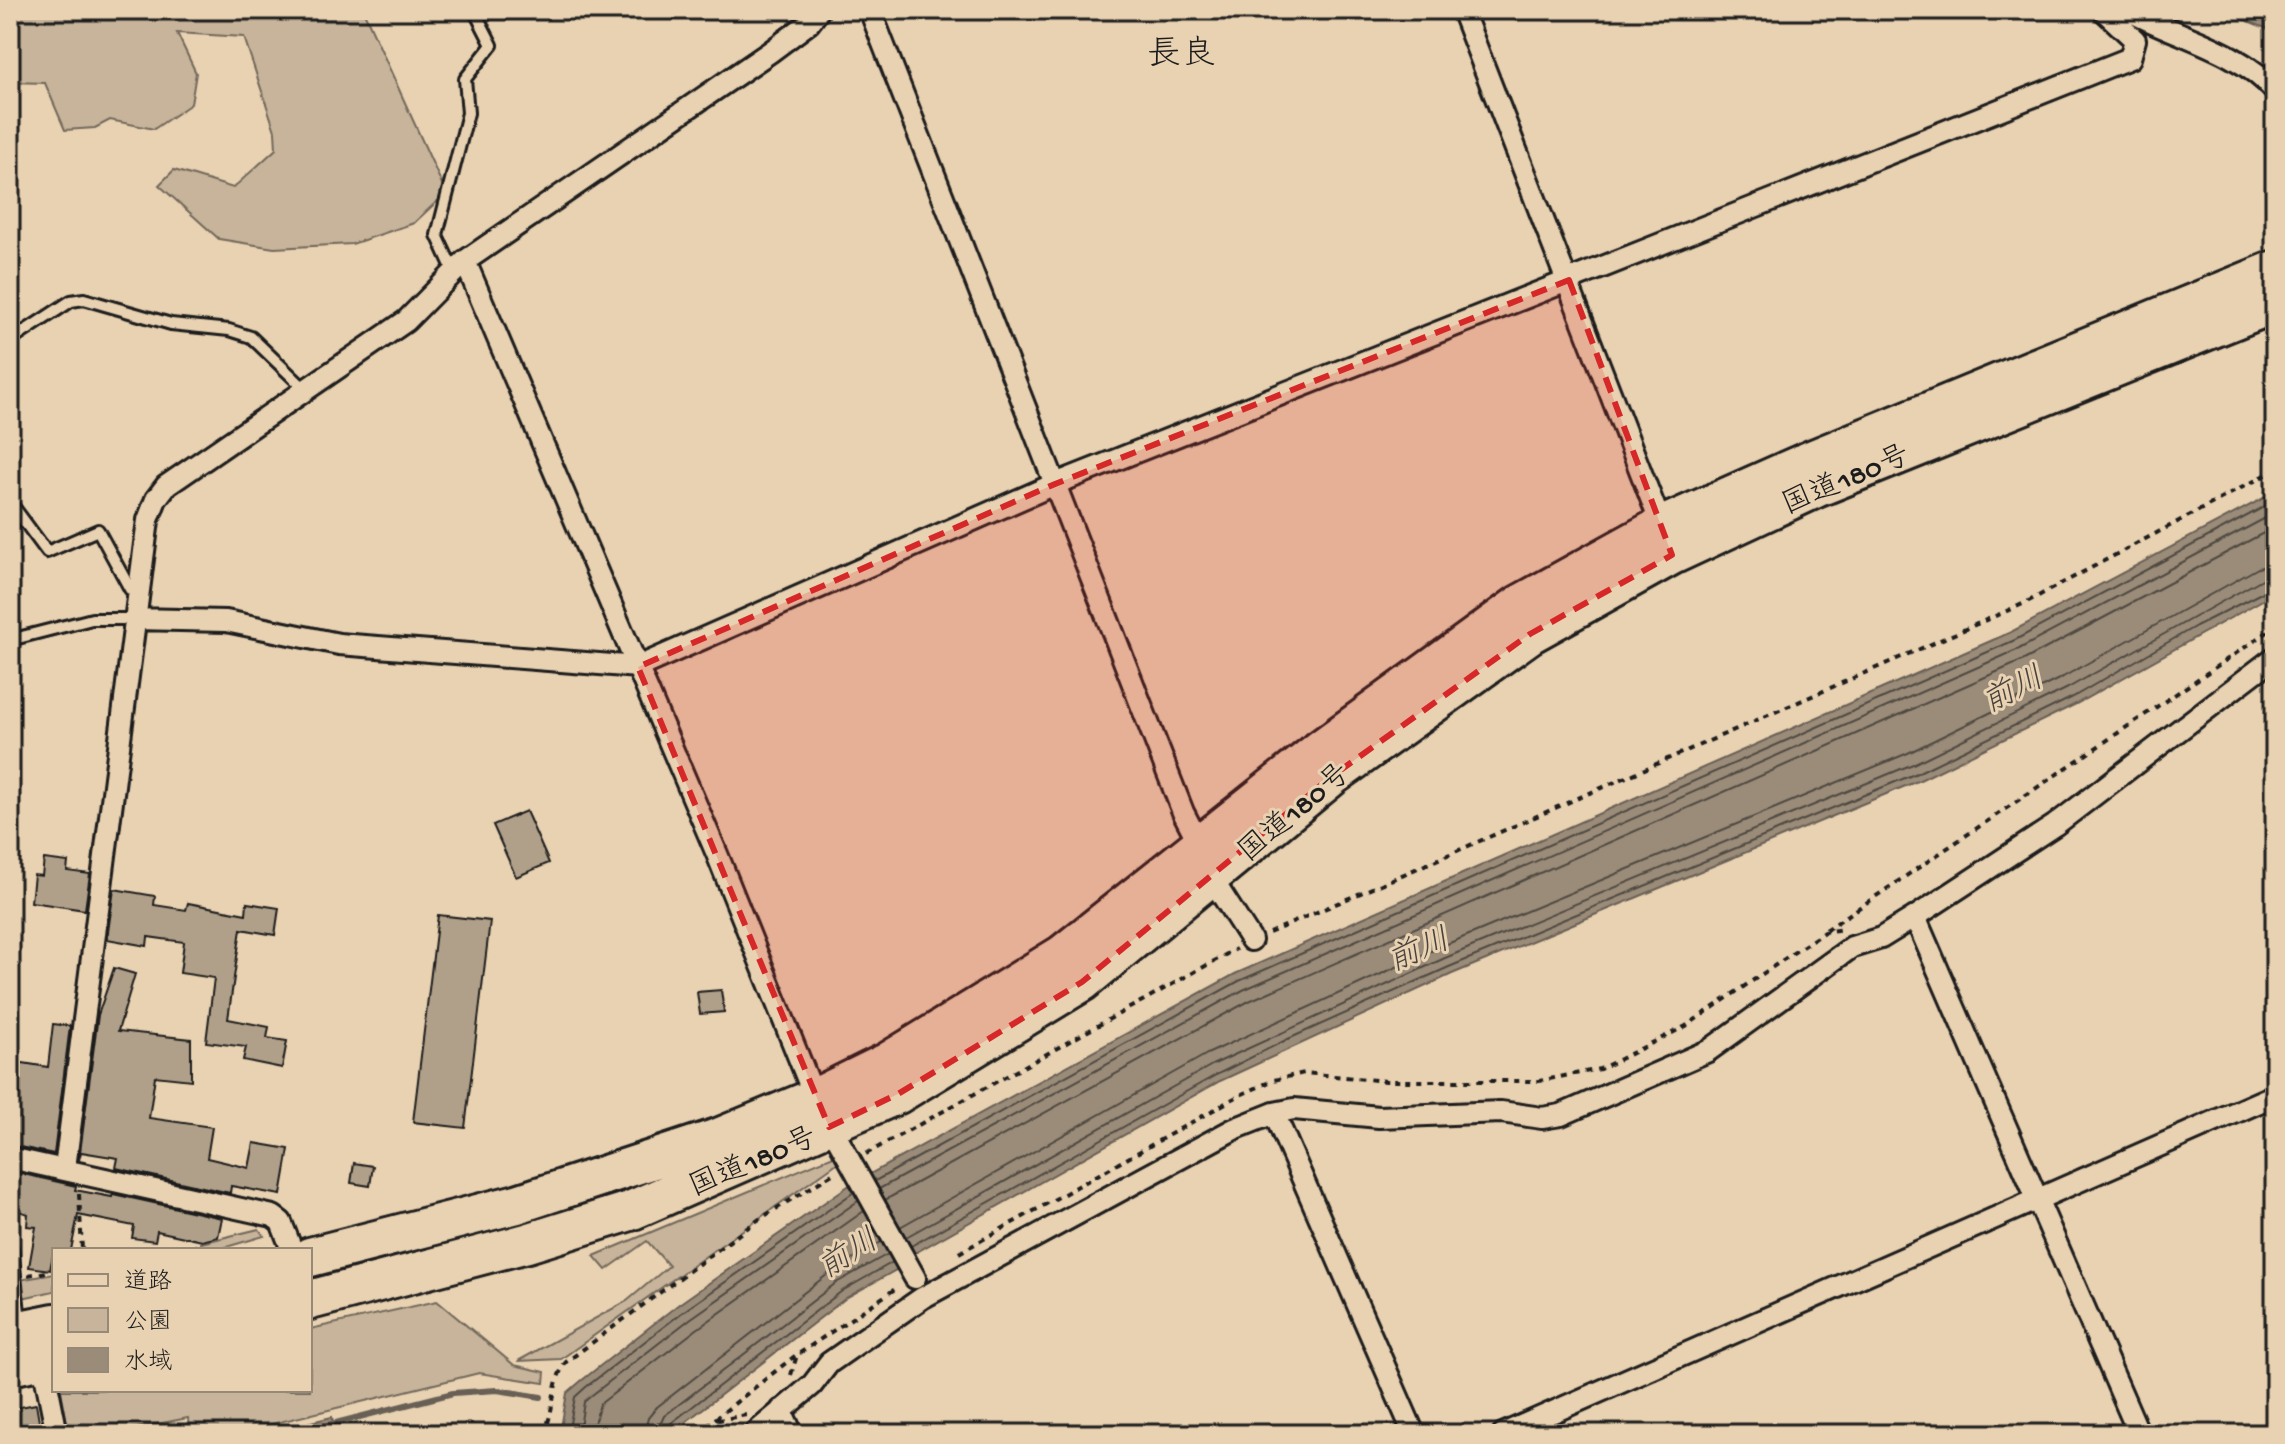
<svg xmlns="http://www.w3.org/2000/svg" width="2285" height="1444" viewBox="0 0 2285 1444" font-family="'Gochi Hand','Klee One',sans-serif">
<style>
.green{fill:#c7b49a;stroke:#72685b;stroke-width:2}
.water{fill:#9b8c79;stroke:#685f54;stroke-width:2}
.lines{fill:none;stroke-linecap:round;stroke-linejoin:round}
.shore{stroke:#4f4941;stroke-width:2}
.stream{stroke:#685f54;stroke-width:6}
.building{fill:#b0a089;stroke:#1c1c1c;stroke-width:2}
.lane-casing{stroke:#1c1c1c;stroke-width:16}
.street-casing{stroke:#1c1c1c;stroke-width:26}
.highway-casing{stroke:#1c1c1c;stroke-width:44}
.path{stroke:#1c1c1c;stroke-width:4;stroke-dasharray:6 6;stroke-linecap:butt}
.lane{stroke:#e9d2b2;stroke-width:10}
.street{stroke:#e9d2b2;stroke-width:20}
.highway{stroke:#e9d2b2;stroke-width:38}
.marked{fill:#d62828;fill-opacity:0.2;stroke:#d62828;stroke-width:6;stroke-dasharray:16 10;stroke-linejoin:round}
.labels{text-anchor:middle;stroke-width:6;stroke-linejoin:round;paint-order:stroke}
.street-label{font-size:30px;fill:#1c1c1c;stroke:#e9d2b2}
.water-label{font-size:32px;font-style:italic;fill:#48433d;stroke:#e9d2b2}
.quarter-label{font-size:34px;fill:#1c1c1c;stroke:#e9d2b2}
</style>
<rect width="100%" height="100%" fill="#e9d2b2"/>
<filter id="ink" filterUnits="userSpaceOnUse"><feTurbulence type="fractalNoise" baseFrequency=".0125" numOctaves="2"/><feDisplacementMap in="SourceGraphic" scale="16" xChannelSelector="R" yChannelSelector="G"/><feConvolveMatrix kernelMatrix="1 2 1 2 8 2 1 2 1" color-interpolation-filters="sRGB"/></filter>
<g filter="url(#ink)">
<!-- green -->
<path class="green" d="M10 10H363L446 193 414 223 352 244 274 248 219 239 159 185 174 170 233 188 276 149 275 131 244 37 177 33 196 73 191 104 154 129 110 120 95 128 65 130 45 83 10 82Z
M838 1154 837 1163 561 1359 518 1361 627 1301 669 1266 647 1241 606 1270 594 1256Z
M259 1229 264 1236 216 1250H202L201 1243Z
M54 1274V1291L22 1298 19 1280Z
M437 1301 514 1365 545 1372 544 1383 479 1373 231 1434H190L188 1418 106 1434H69L61 1390H310V1329Z"/>
<!-- water -->
<path class="water" d="M2221 10H2275V32Z
M2275 492V593L2076 704 1920 780 1452 974 1220 1081 908 1257 903 1266 846 1298 670 1434H560L567 1393 581 1381 679 1304 848 1186 1235 974 2011 632Z
M332 1417 336 1434H261Z"/>
<g class="lines">
<!-- shore -->
<path class="shore" d="M875 1181 1239 981 2015 640 2275 501
M879 1189 1243 990 2019 649 2275 513
M885 1200 1249 1001 2024 660 2275 527
M900 1227 1207 1054 1440 947 1908 753 2063 677 2258 568 2275 564
M906 1237 1212 1065 1445 958 1913 764 2068 688 2264 578 2275 576
M911 1246 1216 1075 1286 1040 1449 967 1917 773 2073 697 2196 626 2275 586
M568 1434 575 1397 586 1387 684 1311 854 1192
M579 1434 584 1402 592 1395 690 1319 858 1201
M591 1434 600 1404 697 1329 864 1211
M644 1434 648 1418 657 1407 828 1274 881 1242
M656 1434 664 1416 836 1283 888 1254
M666 1434 670 1424 842 1291 893 1262"/>
<!-- stream -->
<path class="stream" d="M328 1425 453 1393 497 1390 541 1397"/>
</g>
<!-- building -->
<path class="building" d="M526 811 549 863 516 877 493 825Z
M44 859 68 862 67 871 90 874 85 910 31 902 34 875 42 876Z
M114 889 155 896 154 905 186 910 188 903 246 914 247 903 279 908 275 935 241 929 228 1019 269 1027 267 1038 287 1041 282 1068 243 1060 246 1047 206 1042 214 978 180 973 184 942 148 937 147 946 107 939Z
M438 915 490 921 465 1128 413 1122Z
M114 968 135 974 118 1031 191 1039V1080L155 1076 149 1118 212 1127 207 1158 249 1168 254 1143 289 1149 281 1195 231 1186 230 1193 116 1168 118 1158 81 1152 79 1160 98 1015Z
M721 990 724 1012 700 1014 697 992Z
M53 1024 70 1026 54 1154 10 1145 13 1080 10 1079V1061L48 1067Z
M354 1163 373 1166 370 1186 351 1183Z
M10 1171 76 1186 75 1190 112 1197 113 1194 222 1218 218 1237 202 1241 157 1231 155 1241 132 1238 134 1226 78 1215 71 1250H54L50 1270 29 1267 36 1227 27 1226 28 1214 10 1208Z
M36 1404 40 1427 10 1432V1409Z"/>
<g class="lines">
<defs>
<path id="lane" d="M453 270 437 235 468 113 465 79 492 45 474 10
M10 341 71 301 84 299 171 324 229 330 251 337 306 390
M10 502 47 552 98 530 130 589 138 593
M10 640 92 619H135
M12 1248 20 1321"/>
<path id="street" d="M870 10 1183 812 1200 845 1212 879 1251 940
M1462 10 1664 532
M2128 10C2175 36 2239 49 2275 91
M465 261 717 854 815 1098 915 1278
M135 619 226 621 339 644 638 667 1055 484 2130 58 2135 40 2103 10
M1915 917 2139 1434
M1274 1113 1414 1434
M10 1158 273 1216 281 1222 292 1250
M65 1168 148 520 156 499 166 486 406 321 465 261 770 52 809 23 819 10
M41 1354 57 1434
M781 1410 792 1434
M754 1434 812 1385 829 1363 922 1298 1234 1129 1274 1113 1294 1109 1379 1117 1501 1112 1542 1118 1561 1115 1708 1051 1852 947 1881 938 1915 917 2055 825 2275 657
M1503 1434 2275 1095"/>
<path id="highway" d="M310 1257 517 1204 718 1138 815 1098 888 1062 1062 955 1321 749 1519 605 1662 526 1811 460 2275 270
M310 1300 527 1243 630 1211 898 1094 1082 982 1331 777 1530 634 1672 555 1816 488 2275 303
M10 1332 54 1323
M10 1366 54 1357"/>
</defs>
<!-- lane casing -->
<use href="#lane" class="lane-casing"/>
<!-- street casing -->
<use href="#street" class="street-casing"/>
<!-- highway casing -->
<use href="#highway" class="highway-casing"/>
<!-- path -->
<path class="path" d="M1826 930 2275 627
M1269 933 2025 603 2275 470
M866 1154 1236 949
M79 1194 82 1250
M172 1250 196 1246 197 1250
M959 1253 1240 1095 1274 1080 1304 1073 1386 1081H1539L1600 1069 1686 1026 1824 932 1843 929
M28 1275 54 1271
M791 1375 797 1355 898 1287
M715 1419 796 1355
M543 1434C556 1411 550 1384 566 1362L758 1220 834 1173
M698 1434 713 1421 746 1415"/>
<!-- lane -->
<use href="#lane" class="lane"/>
<!-- street -->
<use href="#street" class="street"/>
<!-- highway -->
<use href="#highway" class="highway"/>
</g>
</g>
<!-- marked area -->
<path class="marked" d="M1569 280 1672 555 1530 634 1331 777 1082 982 898 1094 829 1127 638 667 1055 484Z"/>
<g class="labels">
<!-- street labels -->
<g class="street-label">
<text transform="translate(1845 478) rotate(-23)" y="10">国道180号</text>
<text transform="translate(1293 811) rotate(-40)" y="10">国道180号</text>
<text transform="translate(752 1160) rotate(-23)" y="10">国道180号</text>
</g>
<!-- water labels -->
<g class="water-label">
<text transform="translate(2012 688) rotate(-27)" y="11">前川</text>
<text transform="translate(1418 948) rotate(-23)" y="11">前川</text>
<text transform="translate(847 1252) rotate(-32)" y="11">前川</text>
</g>
<!-- quarter labels -->
<g class="quarter-label">
<text x="1181" y="63">長良</text>
</g>
</g>
<!-- margin -->
<rect width="2285" height="1444" fill="none" stroke="#e9d2b2" stroke-width="40"/>
<rect x="20" y="20" width="2245" height="1404" fill="none" stroke="#1c1c1c" stroke-width="3" filter="url(#ink)"/>
<!-- legend -->
<rect x="52" y="1248" width="260" height="144" fill="#e9d2b2" stroke="#978976" stroke-width="2"/>
<rect x="68" y="1274" width="40" height="12" fill="#e9d2b2" stroke="#978976" stroke-width="2"/>
<text x="124" y="1288" font-size="24" fill="#1c1c1c">道路</text>
<rect x="68" y="1308" width="40" height="24" fill="#c7b49a" stroke="#978976" stroke-width="2"/>
<text x="124" y="1328" font-size="24" fill="#1c1c1c">公園</text>
<rect x="68" y="1348" width="40" height="24" fill="#9b8c79" stroke="#978976" stroke-width="2"/>
<text x="124" y="1368" font-size="24" fill="#1c1c1c">水域</text>
</svg>
